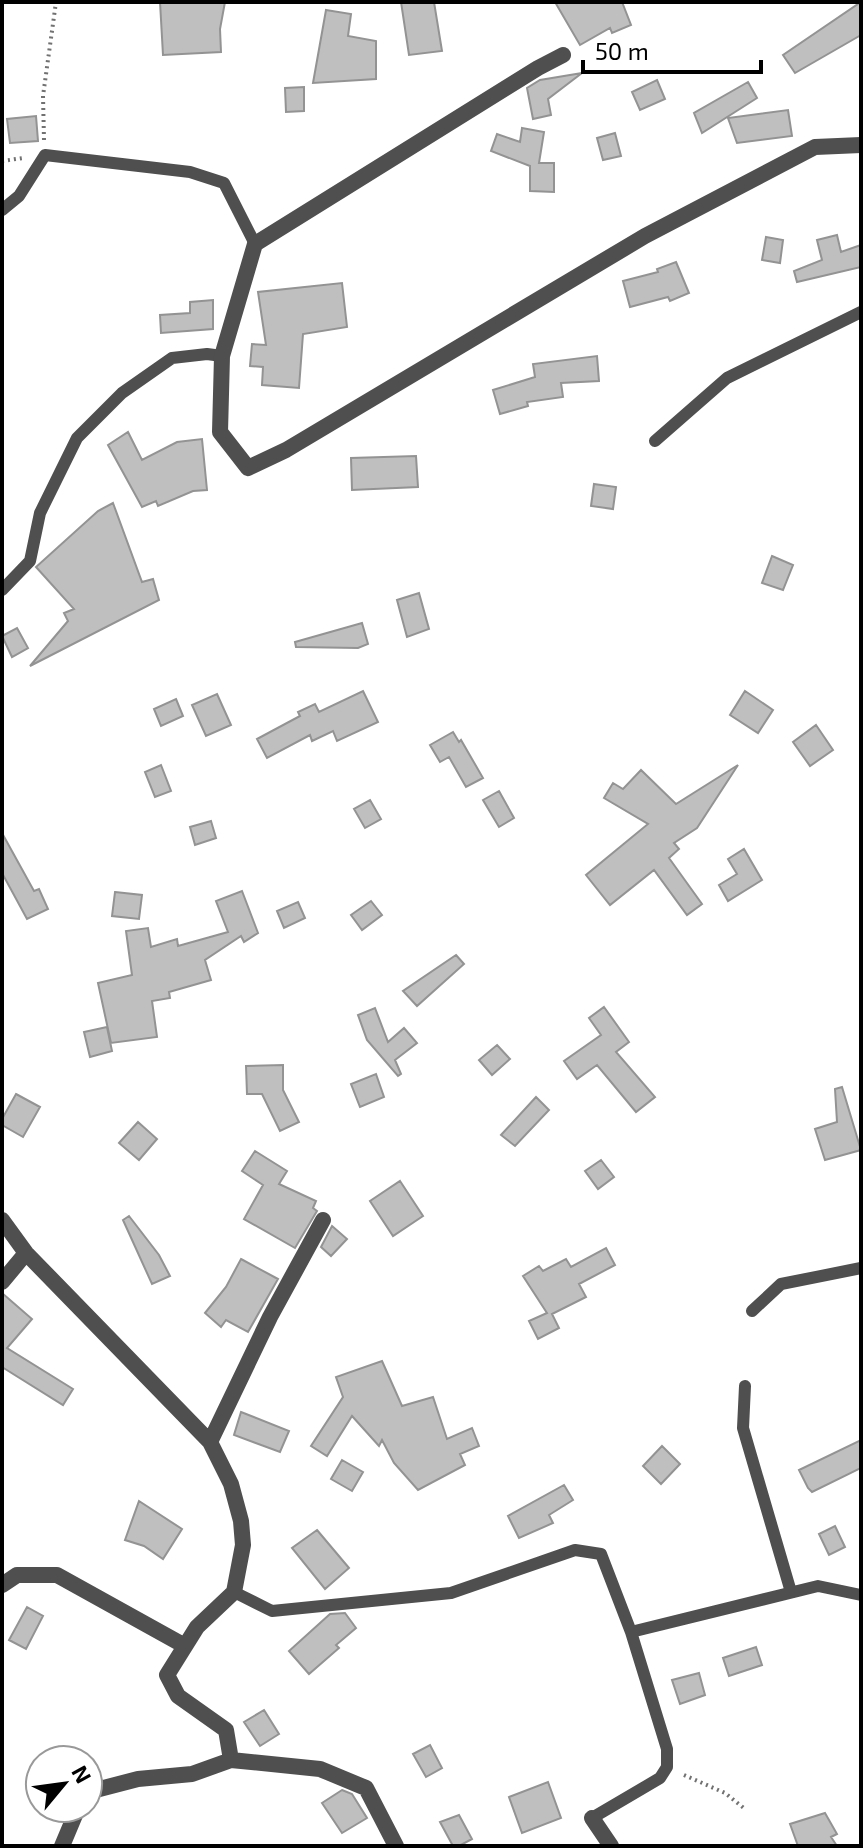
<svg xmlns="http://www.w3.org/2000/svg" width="863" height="1848" viewBox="0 0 863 1848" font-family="'Exo 2',sans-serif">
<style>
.building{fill:#bfbfbf;stroke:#939393;stroke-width:2}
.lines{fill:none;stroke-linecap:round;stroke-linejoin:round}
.path{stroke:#717171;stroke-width:4;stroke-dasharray:2 4;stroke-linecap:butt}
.service{stroke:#4f4f4f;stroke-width:12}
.minor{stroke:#4f4f4f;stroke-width:16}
</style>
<rect width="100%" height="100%" fill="#fff"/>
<!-- building -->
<path class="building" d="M160 2H225L220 29 221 52 163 55Z
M401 2H434L442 51 409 55Z
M555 2H622L631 25 612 33 610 28 580 45Z
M861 2V35L795 73 783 55Z
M326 10 351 14 348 36 376 41V79L313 83Z
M582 73 548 99 551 115 533 119 527 88 540 80Z
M657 80 665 99 640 110 632 92Z
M748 82 757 98 702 133 694 113Z
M304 87V111L286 112 285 88Z
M788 110 792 136 737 143 728 118Z
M36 116 38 141 10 143 7 119Z
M522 128 544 132 539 163H554V192L530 191V166L491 151 497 134 520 142Z
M615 133 621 156 603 160 597 138Z
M837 235 841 252 861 245V267L797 282 794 271 822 260 817 240Z
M766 237 783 240 780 263 762 260Z
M676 262 689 293 670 301 668 297 630 307 623 281 658 272 657 269Z
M342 283 347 327 303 334 299 388 262 385 263 367 250 366 252 344 266 345 258 292Z
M213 300V329L161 333 160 315 190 313V302Z
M597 356 599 381 561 383 563 397 527 402 528 406 500 414 493 390 535 377 533 364Z
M128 432 142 460 177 442 202 439 207 490 193 491 158 506 156 501 142 507 108 445Z
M416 456 418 487 352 490 351 458Z
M594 484 616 487 613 509 591 506Z
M113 503 142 582 153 579 159 600 30 666 68 621 64 613 74 609 36 567 98 511Z
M772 556 793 565 783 590 762 583Z
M419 593 429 629 407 637 397 600Z
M362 623 368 644 358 648 296 647 295 642Z
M17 628 28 648 12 657 2 636Z
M363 691 378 722 337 741 333 731 312 741 310 735 267 758 257 739 300 716 298 712 315 704 319 712Z
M745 691 773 710 758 733 730 715Z
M217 694 231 725 206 736 192 705Z
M176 699 183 716 161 726 154 709Z
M816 725 833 750 810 766 793 742Z
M453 732 459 742 461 740 483 778 466 787 449 757 440 762 430 745Z
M161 765 171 791 155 797 145 772Z
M738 765 697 828 674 843 679 849 669 858 702 904 687 915 654 870 610 905 586 875 648 824 604 798 613 783 623 789 641 770 676 804Z
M499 791 514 818 499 827 483 800Z
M370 800 381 819 365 828 354 809Z
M211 821 216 838 195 845 190 827Z
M2 833 34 891 39 889 48 909 27 919 2 873Z
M744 849 762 880 728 901 719 885 737 874 728 859Z
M242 891 258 933 244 942 241 936 205 960 211 980 169 992 170 998 152 1001 157 1037 111 1043 98 983 132 975 126 931 148 928 151 947 177 939 178 946 228 932 216 901Z
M115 892 142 895 139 919 112 916Z
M371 901 382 915 362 930 351 915Z
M298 902 305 918 284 928 277 911Z
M456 955 464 964 417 1006 403 991Z
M604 1007 629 1042 616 1052 655 1097 636 1112 597 1065 577 1079 564 1061 601 1035 589 1018Z
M375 1008 388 1042 404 1028 417 1043 395 1060 401 1074 398 1076 367 1040 358 1015Z
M107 1027 112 1051 90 1057 84 1032Z
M497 1045 510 1059 492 1075 479 1060Z
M283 1065V1090L299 1122 280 1131 262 1094H247L246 1066Z
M376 1074 384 1097 360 1107 351 1084Z
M842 1087 861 1150 825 1160 815 1129 837 1122 835 1089Z
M16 1094 40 1107 23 1137 2 1125V1119Z
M536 1097 549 1110 515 1146 501 1135Z
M138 1122 157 1139 139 1160 119 1143Z
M255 1151 287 1171 279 1184 316 1201 313 1208 317 1211 295 1248 244 1219 263 1185 242 1171Z
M601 1160 614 1177 598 1189 585 1171Z
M400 1181 423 1216 393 1236 370 1201Z
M129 1216 159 1255 170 1276 152 1284 123 1220Z
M332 1226 347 1239 331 1256 321 1247Z
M606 1248 615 1265 579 1284 586 1297 552 1314 559 1328 538 1339 529 1321 547 1313 523 1276 539 1266 543 1271 566 1259 571 1267Z
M241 1259 278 1279 248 1332 226 1320 221 1327 205 1313 226 1287Z
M2 1293 32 1319 7 1348 73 1389 63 1405 2 1367Z
M382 1361 402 1406 433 1397 447 1439 472 1428 479 1446 460 1454 465 1465 418 1490 394 1463 382 1440 379 1446 352 1416 327 1456 311 1446 343 1397 336 1377Z
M241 1412 289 1431 280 1452 234 1435Z
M861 1440V1468L812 1492 808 1488 799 1470Z
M662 1446 680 1464 661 1484 643 1466Z
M342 1460 363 1472 352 1491 331 1479Z
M564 1485 573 1500 549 1515 553 1523 519 1538 508 1516Z
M139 1501 182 1529 163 1559 144 1546 125 1540Z
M835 1526 845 1547 829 1555 819 1534Z
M317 1530 349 1568 325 1589 292 1548Z
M27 1607 43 1616 26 1649 9 1640Z
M345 1613 356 1628 336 1645 339 1648 309 1674 289 1651 330 1614Z
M756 1647 762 1665 729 1676 723 1658Z
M699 1673 705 1695 680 1704 672 1680Z
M264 1710 279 1734 260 1746 244 1722Z
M430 1745 442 1768 426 1777 413 1754Z
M548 1782 561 1818 522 1833 509 1797Z
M342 1790 352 1794 367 1818 342 1833 322 1803Z
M825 1813 837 1834 831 1837 837 1846H798L790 1824Z
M459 1815 472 1839 459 1846H453L440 1822Z"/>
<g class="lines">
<!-- path -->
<path class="path" d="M44 140 43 96 56 2
M2 161 23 158
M684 1775 725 1793 745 1809"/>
<!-- service -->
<path class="service" d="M2 210 19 196 45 155 190 172 224 183 255 244
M655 441 727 378 861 312
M2 590 30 561 40 513 77 438 122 393 172 358 207 354 222 356
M752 1311 781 1284 861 1268
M745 1386 743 1428 791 1592
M234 1592 272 1611 451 1593 575 1550 601 1554 631 1632 667 1749V1767L660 1778 592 1818
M631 1632 818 1586 861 1595"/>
<!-- minor -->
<path class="minor" d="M563 55 538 68 255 244 222 356 220 432 248 468 286 450 645 236 815 147 861 145
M2 1220 26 1253 210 1442 231 1484 241 1521 243 1545 234 1592 197 1627 167 1675 178 1696 226 1730 231 1760
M2 1282 26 1253
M210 1442 270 1317 323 1220
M2 1585 17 1575H57L185 1646
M88 1792 138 1779 192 1774 231 1760 320 1769 366 1788 396 1846
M592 1818 611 1846
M62 1846 78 1808"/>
</g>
<!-- border -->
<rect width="863" height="1848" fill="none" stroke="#000000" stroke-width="8"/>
<!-- north arrow -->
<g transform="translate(64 1784) rotate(61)"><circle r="38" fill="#ffffff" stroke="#999999" stroke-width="2"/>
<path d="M0-6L14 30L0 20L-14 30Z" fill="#000000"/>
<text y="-12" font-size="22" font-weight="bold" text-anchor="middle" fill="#000000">N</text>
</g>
<!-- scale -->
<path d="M583 60v12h178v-12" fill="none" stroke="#000000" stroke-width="4"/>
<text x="595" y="60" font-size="24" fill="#000000" stroke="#ffffff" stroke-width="6" paint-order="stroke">50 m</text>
</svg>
